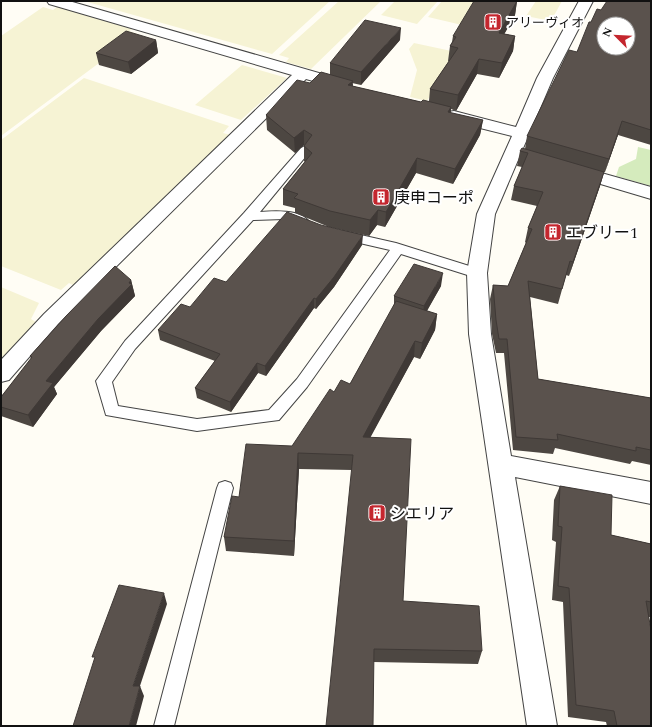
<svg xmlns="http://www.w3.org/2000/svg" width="652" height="727" viewBox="0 0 652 727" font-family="Spectral,'Noto Sans JP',serif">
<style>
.farmland{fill:#f6f3d4}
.green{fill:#d5ebbd}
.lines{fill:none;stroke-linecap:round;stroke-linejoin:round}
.service-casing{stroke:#444;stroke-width:2}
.minor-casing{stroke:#444;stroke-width:2}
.service{fill:#fff;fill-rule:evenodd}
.minor{fill:#fff;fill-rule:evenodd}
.wall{fill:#4d4742}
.shaded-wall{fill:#3f3936}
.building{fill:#5a524d;stroke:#3f3936;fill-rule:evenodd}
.labels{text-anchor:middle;stroke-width:4;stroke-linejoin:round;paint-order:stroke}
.far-poi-label{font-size:13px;fill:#111;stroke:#fff;text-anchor:start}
.poi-label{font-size:16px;fill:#111;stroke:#fff;text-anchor:start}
</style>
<rect width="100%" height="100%" fill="#fffdf5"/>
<!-- farmland -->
<path class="farmland" d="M84 1H330L272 54Z
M339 1H381L311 69 286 62 289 58 279 55Z
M395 1H438L417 24 381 15Z
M442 1H477L462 25 428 17Z
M536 1H562L551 21 526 16Z
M43 7 53 10 57 7 132 29 129 31 138 34 1 136V36Z
M414 43 456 52 427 101 410 97 417 70 409 49Z
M242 65 287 78 241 120 195 105Z
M84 78 229 126 223 133 231 135 75 286 69 283 61 290 1 266V140Z
M1 287 39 303 31 319 39 324 1 361Z"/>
<!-- green -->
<path class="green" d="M638 147 651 150V186L616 176 619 167 636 159Z"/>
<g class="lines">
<defs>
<path id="service" d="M305 146 311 150 260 212C273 211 301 209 309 222L308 225 303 226 284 219 253 220 135 349 112 382 118 406 197 419 269 410 297 379 390 250 338 238 336 235 338 232 343 231 396 243 482 270 484 273 482 276 477 278 401 254 307 387 279 420 197 431 106 415 96 381 125 341 244 213 301 148Z
M225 481 231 483 233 488 174 726H154L217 488 219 483Z"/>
<path id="minor" d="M47 1H69L350 82 352 85 350 88 344 90 306 79 58 324 9 380 1 382V360L44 314 292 75 49 4Z
M579 1H593L553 78 495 214 487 273 491 334 511 456 651 482V504L515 477 557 726H527L469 334 467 273 477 214 512 136 448 120 446 116 448 112 454 111 516 127 537 78Z
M573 165 651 187V199L567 174 564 170 567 166Z"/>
</defs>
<!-- service casing -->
<use href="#service" class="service-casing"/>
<!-- minor casing -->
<use href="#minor" class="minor-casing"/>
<!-- service -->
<use href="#service" class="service"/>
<!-- minor -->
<use href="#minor" class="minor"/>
</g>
<!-- wall -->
<path class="wall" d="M517 1 515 15 504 34 515 36 513 51 499 78 477 74 456 111 451 109V113L483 120 480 135 453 184 416 173 385 227 377 225 369 236 329 227 295 213V208L283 205V189L305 162 304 161V145L295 153 267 130 266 115 310 83 330 74V63L400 40 361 85 352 83V86L421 102 429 101 430 89 449 61H448L450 46 452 42 453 36Z
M651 1V145L618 135 605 172H604L600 186 569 276 566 275 558 304 530 297 538 379 651 398V465L632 461 630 464 555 448 553 454 513 450 504 353H496L492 334 490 299 493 285 508 286 526 243 525 242 528 228 537 206 511 200 514 186 522 167 517 166 520 151 525 149 527 136 577 52 591 22 601 10Z
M156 40 158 53 131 74 99 65 96 53Z
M362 245 334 287 316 309 314 308 266 376 258 373 231 412 197 398 195 388 215 361 160 340 158 330 226 282Z
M131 280 135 296 101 331 54 387 57 394 33 427 1 416V397L31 359 30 356Z
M441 286 427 311 437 314 435 330 420 359 414 357 370 437 403 601 482 651 478 664 373 662 352 470 299 469 294 556 226 551 224 537 239 497 292 446 334 392 350 384 394 306V296Z
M560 486 611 535 651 544V617H649L651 726H607L606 722 568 717 563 602 552 600 556 542 552 540 554 500Z"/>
<!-- shaded-wall -->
<path class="shaded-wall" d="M517 1 515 15 497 47 499 33Z
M401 28 400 40 361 85V72Z
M515 36 513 51 499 78 502 63Z
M156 40 158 53 131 74 128 62Z
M479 59 477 74 456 111 458 95Z
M353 81 352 95 348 85Z
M451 107 450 122 448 112Z
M483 120 480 135 453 184 455 169Z
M622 121 618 135 605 172 609 159Z
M304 130V145L295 153 294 138Z
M417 158 416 173 385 227 386 212Z
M604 172 600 186 569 276 573 262Z
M378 210 377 225 369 236 370 220Z
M363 235 362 245 334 287 316 309V299Z
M443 273 441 286 422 319 424 306Z
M131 280 135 296 101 331 54 387 57 394 33 427 28 415 46 381Z
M314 298V308L266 376 265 366Z
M437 314 435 330 420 359 422 343Z
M415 341 414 357 362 453 363 437Z
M257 363 258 373 231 412 230 402Z
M298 453 299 469 294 556V541Z
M164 593 167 604 137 695 133 686Z
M140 686 144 696 136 726H129Z"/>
<!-- building -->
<path class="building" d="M474 1H517L499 33 515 36 502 63 479 59 458 95 430 89 458 48 450 46 456 37 453 36Z
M607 1H651V130L622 121 609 159 527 136 569 50 577 52 589 22H591L597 9 601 10ZM604 24H628V48H604Z
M365 20 401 28 361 72 330 63Z
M126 31 156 40 128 62 96 53Z
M321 72 353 81 348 85 421 102 423 100 451 107 448 112 483 120 455 169 417 158 386 212 378 210 370 220 330 211 294 198 298 194 283 189 312 153 304 146 312 135 304 130 294 138 266 115 297 80 310 83Z
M522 148 604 172 573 262 570 261 562 289 528 281 538 379 651 398V450L636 447V451L557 434 558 440 516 437 507 339H499L496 320 493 285 508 286 532 229 528 228 543 192 514 186 528 153 520 151Z
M287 212 321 225 363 235 334 277 316 299 314 298 265 366 257 363 230 402 195 388 220 354 158 330 181 304 190 307 214 278 226 282Z
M414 264 443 273 424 306 394 296Z
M115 266 131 280 129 283 132 284 98 319 46 381 53 383 28 415 1 407V397L32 357 30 356 66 316Z
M396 301 437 314 422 343 415 341 363 437 411 439 403 601 479 606 482 651 374 649 373 726H326L353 455 298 453 294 541 224 537 232 496 239 497 246 444 292 446 330 389 334 392 341 380 350 384Z
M560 486 612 495 611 535 651 544V602L646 601 651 630V726H617L614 711 576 705 569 588 558 586 562 527 558 526Z
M119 585 164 593 133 686H140L129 726H73L95 657H92Z"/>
<!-- icons -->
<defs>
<symbol id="building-square" viewBox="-11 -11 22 22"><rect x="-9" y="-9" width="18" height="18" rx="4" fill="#c4262e" stroke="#fff"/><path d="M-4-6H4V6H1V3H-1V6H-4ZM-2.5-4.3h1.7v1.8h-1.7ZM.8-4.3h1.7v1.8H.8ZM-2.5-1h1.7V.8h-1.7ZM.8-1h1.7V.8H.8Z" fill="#fff"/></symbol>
</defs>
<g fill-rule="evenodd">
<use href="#building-square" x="483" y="12" width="20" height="20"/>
<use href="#building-square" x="371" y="187" width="20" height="20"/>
<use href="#building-square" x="543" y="222" width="20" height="20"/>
<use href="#building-square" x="367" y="503" width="20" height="20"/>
</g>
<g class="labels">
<!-- far-poi labels -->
<g class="far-poi-label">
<text x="506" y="27">アリーヴィオ</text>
</g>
<!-- poi labels -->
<g class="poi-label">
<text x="394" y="203">庚申コーポ</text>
<text x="566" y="238">エブリー1</text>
<text x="390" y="519">シエリア</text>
</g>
</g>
<!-- border -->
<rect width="652" height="727" fill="none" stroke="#111111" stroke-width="4"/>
<!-- north arrow -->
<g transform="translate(616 36) rotate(294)"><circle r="19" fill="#ffffff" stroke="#a0a0a0"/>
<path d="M0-3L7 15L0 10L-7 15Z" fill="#c4262e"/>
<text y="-6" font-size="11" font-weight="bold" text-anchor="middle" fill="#111111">N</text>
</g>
</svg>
